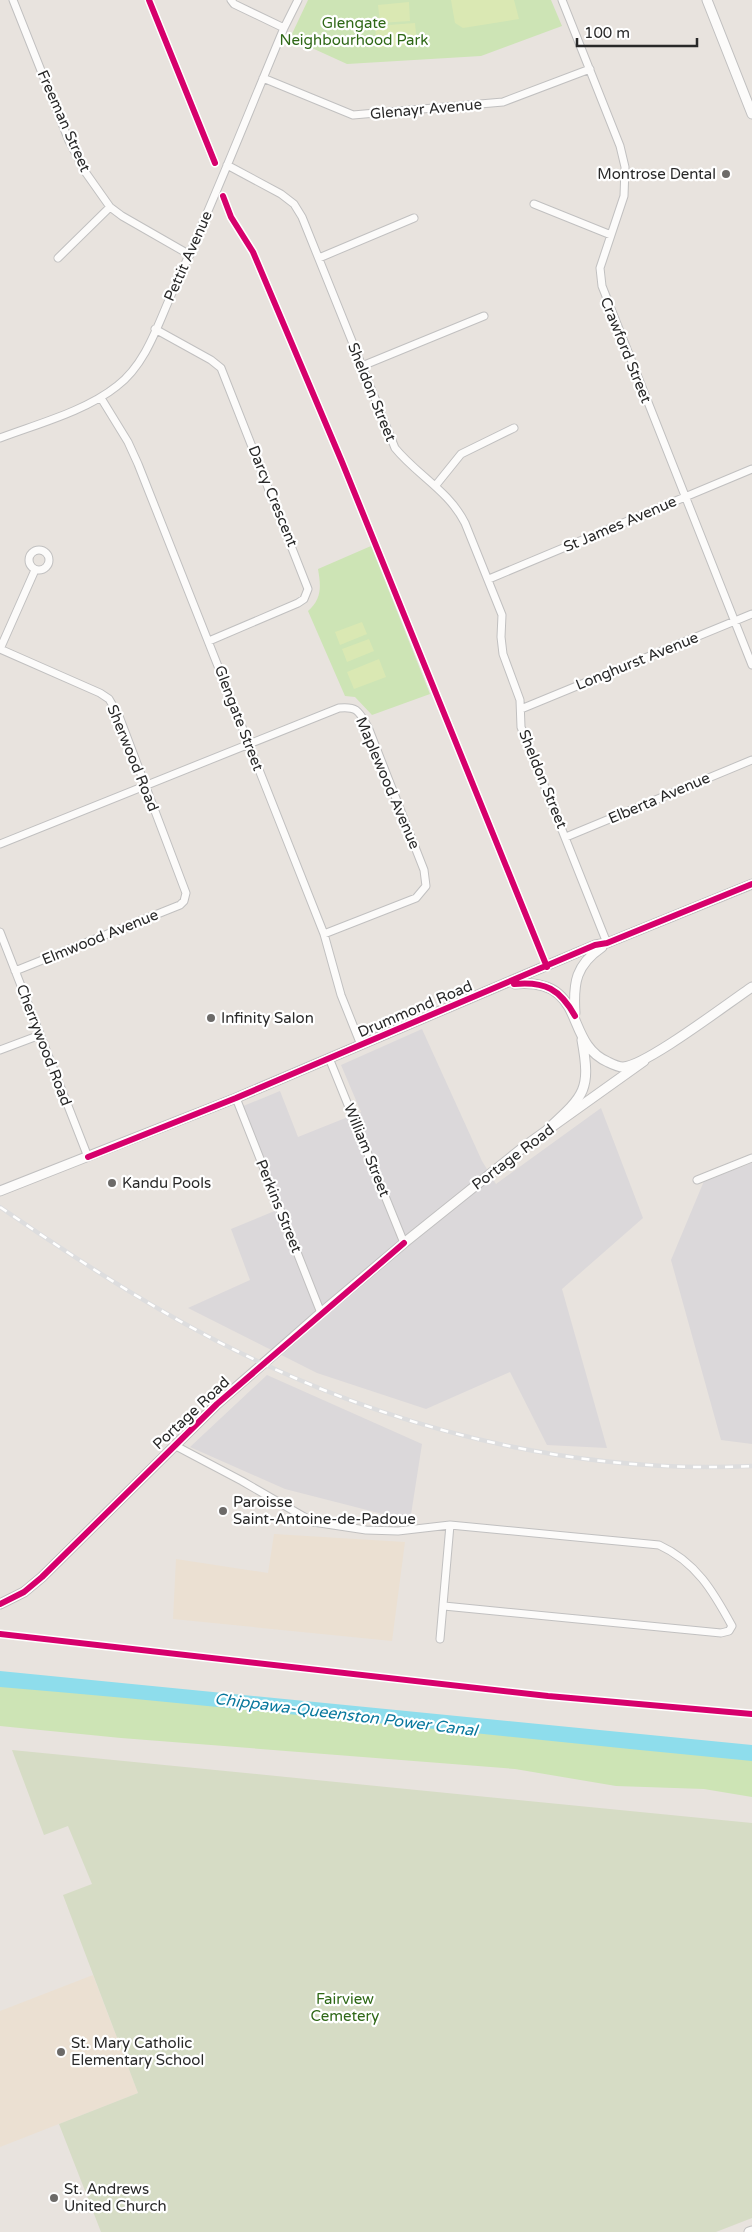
<svg xmlns="http://www.w3.org/2000/svg" width="752" height="2232" viewBox="0 0 752 2232" font-family="'Varela Round',sans-serif">
<style>
.industrial{fill:#dbd8da}
.education{fill:#ebe0d2}
.green{fill:#cde4b5}
.cemetery{fill:#d6dcc5}
.pitch{fill:#dae8b3}
.water{fill:#8eddec}
.lines{fill:none;stroke-linecap:round;stroke-linejoin:round}
.minor-casing{stroke:#c1c0c0;stroke-width:9}
.tertiary-casing{stroke:#c1c0c0;stroke-width:11}
.secondary-casing{stroke:#c1c0c0;stroke-width:11}
.minor{stroke:#fcfbfa;stroke-width:7}
.tertiary{stroke:#fcfbfa;stroke-width:9}
.secondary{stroke:#fcfbfa;stroke-width:9}
.rail-casing{stroke:#ddddde;stroke-width:4.5}
.rail{stroke:#fff;stroke-width:2.5;stroke-dasharray:8;stroke-linecap:butt}
.cycleway-casing{stroke:#fff;stroke-width:9}
.cycleway{stroke:#d6006c;stroke-width:6}
.poi-dot{fill:#6c6a68;stroke:#fff;stroke-width:2}
.labels{text-anchor:middle;stroke-width:4.5;stroke-linejoin:round;paint-order:stroke}
.park-label{font-size:15px;fill:#2f6817;stroke:#fff}
.street-label{font-size:15px;fill:#292929;stroke:#fff}
.poi-label{font-size:15px;fill:#292929;stroke:#fff;text-anchor:start}
.water-label{font-size:16px;font-style:italic;fill:#09789d;stroke:#fff}
</style>
<rect width="100%" height="100%" fill="#e8e3de"/>
<!-- industrial -->
<path class="industrial" d="M422 1029 482 1161 496 1184 601 1108 643 1218 562 1289 607 1448 547 1445 510 1372 426 1409 317 1373 188 1308 250 1280 231 1229 277 1210 236 1109 280 1091 298 1137 348 1117 361 1112 341 1065Z
M752 1163V1444L721 1440 671 1260 704 1181Z
M267 1375 422 1444 410 1521 285 1489 190 1447Z"/>
<!-- education -->
<path class="education" d="M274 1534 405 1542 392 1641 173 1619 176 1559 268 1573Z
M93 1975 138 2093 0 2147V2011Z"/>
<!-- green -->
<path class="green" d="M308 0H551L562 26 481 56 347 64 290 38Z
M371 546 430 694 372 715 355 697 345 696 308 611C322 599 321 586 318 569Z
M0 1682 752 1758V1797L704 1789 616 1786 515 1769 121 1738 0 1726Z"/>
<!-- cemetery -->
<path class="cemetery" d="M12 1750 752 1823V2218L716 2232H101L59 2124 138 2093 63 1895 92 1884 68 1826 44 1835Z"/>
<!-- pitch -->
<path class="pitch" d="M451 0H514L519 19 463 28 455 23Z
M409 2 410 21 380 23 378 5Z
M415 23 417 44 377 48 375 26Z
M362 622 367 634 340 645 335 632Z
M369 639 374 651 347 662 342 649Z
M379 659 386 677 354 689 347 672Z"/>
<!-- water -->
<path class="water" d="M0 1671 752 1745V1761C501 1737 251 1708 0 1687Z"/>
<g class="lines">
<defs>
<path id="minor" d="M13 0 69 141 86 173 110 207 122 216 190 255
M231 0 234 4 284 28
M562 0 620 146 625 167 624 196 600 268 602 286 752 665
M263 78 353 115 503 102 590 69
M227 165 281 194 294 204 302 217 395 448C417 475 449 491 465 523L502 615 501 637 503 654 520 700 521 727 607 943
M534 204 611 235
M58 258 110 207
M319 258 414 218
M155 329 211 360 221 368 308 589 304 599 298 603 209 641
M362 366 484 316
M101 398 128 442 138 464 324 934 341 995 361 1045
M0 438C37 424 86 411 117 386 146 364 158 324 172 293 212 206 247 116 284 28L298 0
M436 485 461 454 514 428
M29 560a10 10 0 1 1 20 0a10 10 0 1 1-20 0Z
M489 579 752 469
M0 649 100 693 109 699 119 716 186 893 184 901 180 905 15 971
M0 649 35 570
M521 709 752 614
M566 837 752 760
M0 844 339 708C358 706 359 712 368 727L424 870 426 886 416 898 324 934
M0 932 88 1157
M0 1050 40 1035
M329 1058 404 1243
M236 1098 321 1313
M697 1180 752 1158
M174 1445 242 1481 313 1522 366 1530 398 1531 450 1525 659 1545C696 1562 713 1591 732 1626L729 1631 721 1633 444 1606
M440 1639 450 1525"/>
<path id="tertiary" d="M0 1604 24 1592 42 1577 217 1404 321 1313 404 1243 525 1146 644 1061"/>
<path id="secondary" d="M707 0 752 114
M515 984C589 978 562 1042 608 1062 612 1064 618 1067 623 1067 646 1066 728 1003 752 987
M575 1013C573 982 576 965 602 947
M548 1129C585 1095 591 1090 582 1040
M0 1191 236 1098 595 945 607 943 752 884
M749 2232 752 2231"/>
</defs>
<!-- minor casing -->
<use href="#minor" class="minor-casing"/>
<!-- tertiary casing -->
<use href="#tertiary" class="tertiary-casing"/>
<!-- secondary casing -->
<use href="#secondary" class="secondary-casing"/>
<!-- minor -->
<use href="#minor" class="minor"/>
<!-- tertiary -->
<use href="#tertiary" class="tertiary"/>
<!-- secondary -->
<use href="#secondary" class="secondary"/>
<defs>
<path id="rail" d="M0 1207C85 1265 172 1322 266 1365 416 1435 585 1474 752 1466"/>
</defs>
<!-- rail casing -->
<use href="#rail" class="rail-casing"/>
<!-- rail -->
<use href="#rail" class="rail"/>
<defs>
<path id="cycleway" d="M149 0 215 163
M223 196 231 217 253 252 342 462 547 967
M514 984C545 981 560 989 575 1016
M88 1157 236 1098 595 945 607 943 752 884
M0 1604 24 1592 42 1577 217 1404 404 1243
M0 1634 548 1696 752 1714"/>
</defs>
<!-- cycleway casing -->
<use href="#cycleway" class="cycleway-casing"/>
<!-- cycleway -->
<use href="#cycleway" class="cycleway"/>
</g>
<!-- markers -->
<g class="poi-dot">
<circle cx="726" cy="174" r="5"/>
<circle cx="211" cy="1018" r="5"/>
<circle cx="112" cy="1183" r="5"/>
<circle cx="223" cy="1511" r="5"/>
<circle cx="61" cy="2052" r="5"/>
<circle cx="54" cy="2198" r="5"/>
</g>
<g class="labels">
<!-- park labels -->
<g class="park-label">
<text x="354" y="28">Glengate<tspan x="354" dy="17">Neighbourhood Park</tspan></text>
<text x="345" y="2004">Fairview<tspan x="345" dy="17">Cemetery</tspan></text>
</g>
<!-- street labels -->
<g class="street-label">
<text transform="translate(426 109) rotate(-5)" y="5">Glenayr Avenue</text>
<text transform="translate(64 121) rotate(66)" y="5">Freeman Street</text>
<text transform="translate(188 256) rotate(-66)" y="5">Pettit Avenue</text>
<text transform="translate(626 350) rotate(68)" y="5">Crawford Street</text>
<text transform="translate(372 392) rotate(68)" y="5">Sheldon Street</text>
<text transform="translate(273 496) rotate(68)" y="5">Darcy Crescent</text>
<text transform="translate(620 524) rotate(-23)" y="5">St James Avenue</text>
<text transform="translate(637 661) rotate(-22)" y="5">Longhurst Avenue</text>
<text transform="translate(239 718) rotate(69)" y="5">Glengate Street</text>
<text transform="translate(133 758) rotate(68)" y="5">Sherwood Road</text>
<text transform="translate(543 779) rotate(68)" y="5">Sheldon Street</text>
<text transform="translate(388 783) rotate(67)" y="5">Maplewood Avenue</text>
<text transform="translate(659 798) rotate(-23)" y="5">Elberta Avenue</text>
<text transform="translate(100 937) rotate(-22)" y="5">Elmwood Avenue</text>
<text transform="translate(415 1009) rotate(-23)" y="5">Drummond Road</text>
<text transform="translate(44 1045) rotate(69)" y="5">Cherrywood Road</text>
<text transform="translate(367 1150) rotate(68)" y="5">William Street</text>
<text transform="translate(513 1157) rotate(-37)" y="5">Portage Road</text>
<text transform="translate(279 1206) rotate(68)" y="5">Perkins Street</text>
<text transform="translate(191 1413) rotate(-43)" y="5">Portage Road</text>
</g>
<!-- poi labels -->
<g class="poi-label">
<text x="716" y="179" text-anchor="end">Montrose Dental</text>
<text x="221" y="1023">Infinity Salon</text>
<text x="122" y="1188">Kandu Pools</text>
<text x="233" y="1507">Paroisse<tspan x="233" dy="17">Saint-Antoine-de-Padoue</tspan></text>
<text x="71" y="2048">St. Mary Catholic<tspan x="71" dy="17">Elementary School</tspan></text>
<text x="64" y="2194">St. Andrews<tspan x="64" dy="17">United Church</tspan></text>
</g>
<!-- water labels -->
<g class="water-label">
<text transform="translate(346 1714) rotate(7)" y="6">Chippawa-Queenston Power Canal</text>
</g>
</g>
<!-- scale -->
<path d="M577 38v8h120v-8" fill="none" stroke="#292929" stroke-width="2.5"/>
<text x="584" y="38" font-size="15" fill="#292929" stroke="#ffffff" stroke-width="4" paint-order="stroke">100 m</text>
</svg>
